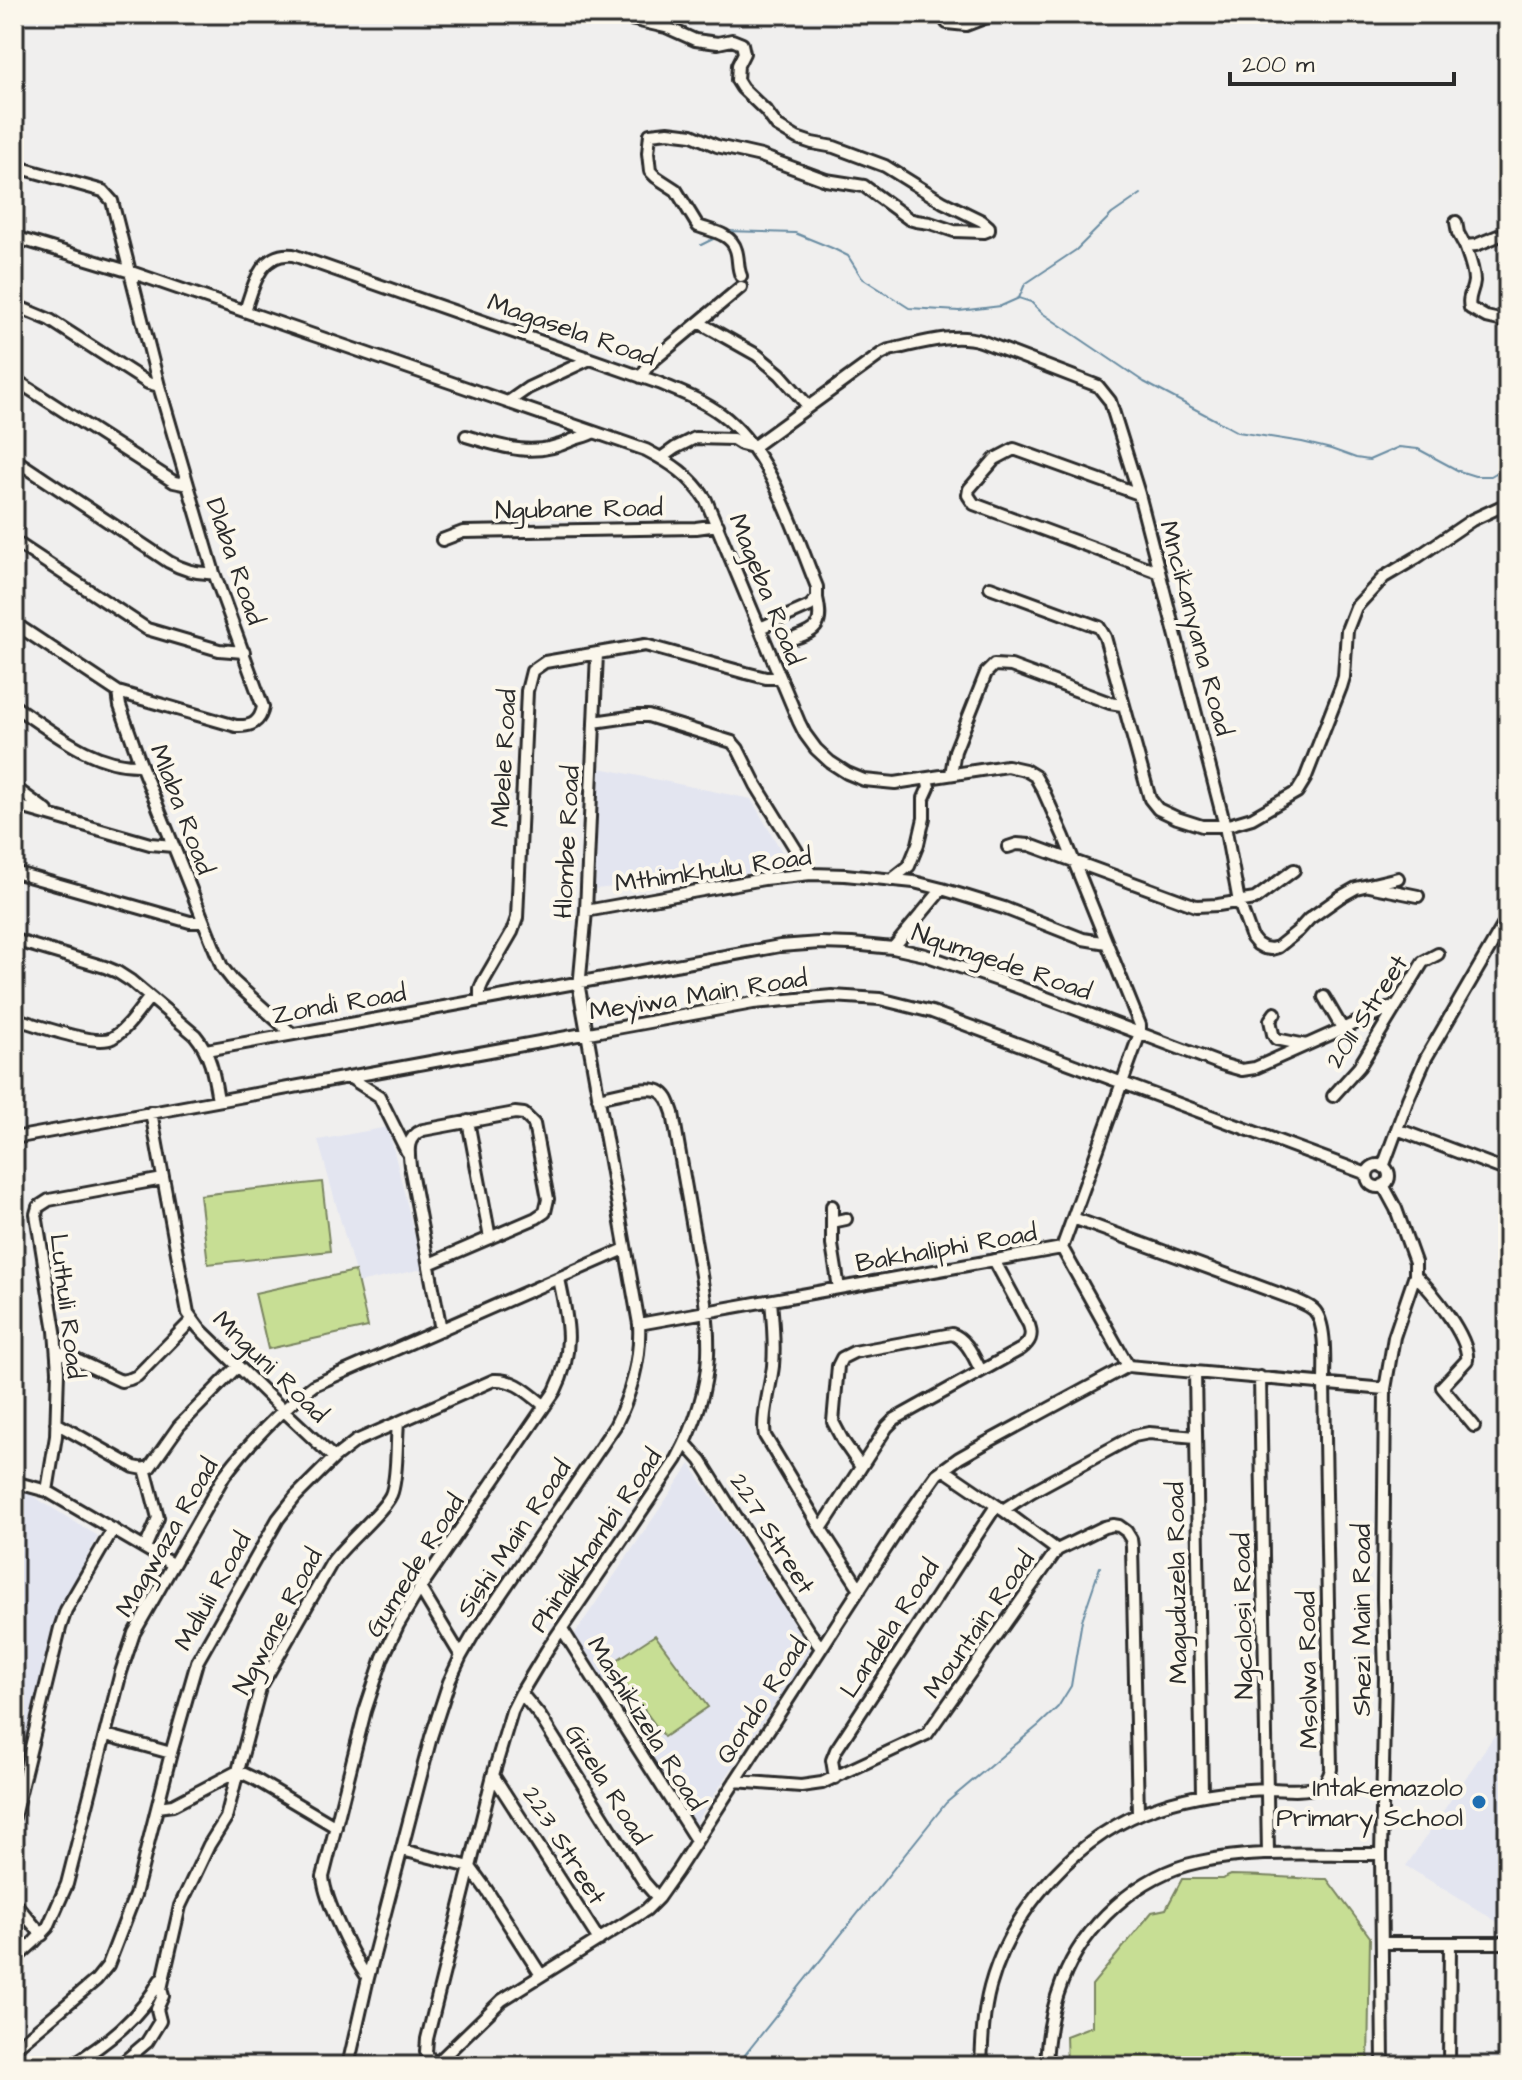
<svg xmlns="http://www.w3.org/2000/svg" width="1522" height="2080" viewBox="0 0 1522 2080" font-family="'Architects Daughter',sans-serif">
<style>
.built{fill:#e3e5f0}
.green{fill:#c7de94;stroke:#798460;stroke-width:2}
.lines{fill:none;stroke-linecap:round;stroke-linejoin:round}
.stream{stroke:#698ca2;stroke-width:2}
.minor-casing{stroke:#2b2b2b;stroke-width:16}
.minor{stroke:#fbf7ec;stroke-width:10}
.poi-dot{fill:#1f6fb2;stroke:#fbf7ec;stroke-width:3}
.labels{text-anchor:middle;stroke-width:8;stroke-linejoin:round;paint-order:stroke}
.street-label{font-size:26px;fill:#2b2b2b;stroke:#fbf7ec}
.poi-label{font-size:26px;fill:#2b2b2b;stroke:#fbf7ec;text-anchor:end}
</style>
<rect width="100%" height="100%" fill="#f0efee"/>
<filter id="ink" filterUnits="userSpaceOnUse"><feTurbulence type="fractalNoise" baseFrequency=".0125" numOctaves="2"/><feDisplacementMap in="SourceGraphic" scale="16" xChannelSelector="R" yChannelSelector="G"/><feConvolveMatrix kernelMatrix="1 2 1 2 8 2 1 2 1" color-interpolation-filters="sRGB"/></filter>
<g filter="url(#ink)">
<!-- built -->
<path class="built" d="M600 768 751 799 792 869 595 889Z
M388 1127 423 1269 358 1283 318 1140Z
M690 1464 811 1650 694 1825 574 1635Z
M14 1489 26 1492 98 1536 61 1607 14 1791Z
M1494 1736 1508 1738V1919L1504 1926 1406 1866Z"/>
<!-- green -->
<path class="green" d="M322 1182 330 1251 208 1264 200 1195Z
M355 1271 368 1327 268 1349 255 1293Z
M655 1635 708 1707 664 1737 611 1664Z
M1231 1875C1264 1875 1295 1879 1327 1879L1370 1937 1368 2066H1067L1066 2036 1092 2026V1985L1152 1912 1166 1909 1182 1879H1222Z"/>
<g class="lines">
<!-- stream -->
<path class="stream" d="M725 231 795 233 832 248 848 256 862 278 909 308 959 311 1001 306 1019 298 1031 302 1042 313 1144 382 1238 432 1302 442 1331 449 1356 458 1369 460 1399 447 1418 449 1459 471 1475 476H1491L1496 473H1503L1508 466
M701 245 717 237
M1019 298 1025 284 1076 250 1112 214 1141 194
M736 2066 946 1803 1039 1725 1058 1707 1071 1686 1082 1620 1100 1567"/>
<defs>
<path id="minor" d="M620 14 626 18 666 27 695 40 718 43 732 40 742 44 744 53 738 65 737 80 742 88 766 111 777 126 797 138 812 143 834 147 885 166 943 202 982 221 989 227V230L984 232 954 231 930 223 916 221 909 219 864 186 826 180 761 156 717 146 692 135 668 132 650 134 648 153 650 171 656 177 676 190 698 226C711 231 731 233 736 250 739 259 737 267 741 276
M947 23 966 25 995 14
M14 166 103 191 112 201 159 386 188 485 214 573 263 707C260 722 252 727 236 726L118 692
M1456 222 1458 233 1465 246
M1508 232 1476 245 1465 246C1469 257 1474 269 1474 281 1473 292 1467 297 1470 308L1486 317 1508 322
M14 237 131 272 646 450C671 463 691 476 706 500L799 722 805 734 816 749 830 762 847 773 864 780 895 783 1007 766 1025 770 1035 776 1043 790 1064 837 1140 1025V1033L1062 1248
M14 305 50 320 148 383 159 386
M245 311C253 287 260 251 293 255L659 383C680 392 702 400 721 414 771 451 794 531 817 587V598L810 606 760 628
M700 323 757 355 780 374 808 406
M641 377 649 364 741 287
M14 379 174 482 188 485
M508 402 528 388 590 359
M466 436C502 447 534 458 570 441 578 437 586 437 594 432
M661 458 675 448 695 438 733 439 741 444 753 447 881 354 889 350C919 344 952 332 981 341L1098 386 1110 401 1139 494 1225 826 1239 902 1252 938 1257 944 1264 948 1271 949 1278 947 1298 931 1309 919 1340 897 1356 888 1398 878
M14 459 169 562C183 570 198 574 214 573
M1139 494 1014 449 995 459 969 489 968 495 974 504 1158 572
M442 540 463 532 696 528 718 525
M14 541 147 629 219 650 244 652
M990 587 1099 627 1105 637 1150 799 1158 809 1177 818 1202 826H1225L1252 818 1297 792 1305 779 1341 687 1344 677 1347 630 1356 607 1384 577 1416 558 1472 520 1500 507
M14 623 118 692 120 706 141 765 222 967 233 981 292 1034
M795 638C818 630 823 625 817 598
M14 706C52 731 93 767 141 765
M594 722 636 716H648L732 742 738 749 756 785 811 874
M951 774 955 751 986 673 994 665 1011 666 1110 703 1122 705
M14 787 47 811
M14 805 150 844 173 846
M1008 847 1017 844 1030 845 1196 906 1218 905 1255 899 1294 870
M14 872 190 922H203
M891 880 909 866 918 844 924 818V798L929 787 927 779
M1369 886 1418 896
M586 911 764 879 811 874 845 875 914 882 942 889 1004 908 1083 939 1107 943
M14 940 105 967 117 972 131 981 195 1035C211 1054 214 1076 218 1100
M893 948 942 889
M1324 997 1342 1028
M480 999V989L483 982 512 932 517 918 527 691 532 671 545 662 645 645 746 673 766 678H780
M1275 1013 1270 1020 1273 1034 1276 1039 1306 1045
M14 1018C33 1024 96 1047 112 1038 127 1030 139 1010 150 997
M206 1050 780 946 820 943 852 944 893 948 925 955 1015 986 1221 1064 1242 1070 1255 1068 1396 1005
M349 1077 379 1096 407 1152
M1333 1096 1359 1067 1423 962 1438 954
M151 1112 188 1313 199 1328 284 1411 334 1458
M468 1121 490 1238
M1397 1129 1508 1171
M14 1138 753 1003 832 996 880 999 932 1012 1367 1174
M1367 1176a11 11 0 1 1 22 0a11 11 0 1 1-22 0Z
M1383 1167 1408 1099 1426 1058 1508 917
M832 1206V1245L839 1288
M832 1222 846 1219
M429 1264 536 1218 545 1212 548 1199 534 1124 524 1114 515 1113 423 1130C406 1137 408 1150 410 1166L441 1330
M1415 1275C1431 1290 1470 1338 1467 1360L1442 1387 1474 1426
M771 1301C773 1322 775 1344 773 1366 771 1385 761 1419 765 1436L821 1529 860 1589
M639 1324 1062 1248 1128 1366 1385 1389
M57 1351 121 1381 130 1379 137 1376 192 1320
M1195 1372 1202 1794
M1260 1377 1268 1854
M56 1423 134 1467 144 1469 150 1467 179 1426 238 1366
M685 1443 701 1461 807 1629 821 1648
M861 1467 843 1441 833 1422 838 1366 842 1358 854 1352 952 1334C967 1339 974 1358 981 1371
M145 1468 158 1518 145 1548
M943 1469 1003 1510 1057 1550
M14 1482 47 1491 172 1564
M47 1491 56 1436 58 1371 55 1331 36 1214 38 1207 49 1200 163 1179
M1003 1510 1031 1492 1134 1436 1149 1433 1196 1437
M821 1529 887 1427 895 1419 1021 1349C1030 1342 1033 1336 1029 1325L994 1260
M420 1588 461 1656
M562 1629 696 1840
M521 1693 540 1716 644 1882 658 1898
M106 1735 171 1753
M493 1775 599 1940
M835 1778 832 1760 836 1750 996 1506
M735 1781 801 1786 822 1783 927 1734 1057 1550 1104 1527 1113 1525 1119 1526 1126 1531 1131 1539 1132 1547 1138 1814
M158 1807 173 1805 238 1771 260 1688 332 1562C344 1544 388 1508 392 1492 398 1472 396 1444 398 1423
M14 1817 60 1628 66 1610 113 1529
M402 1850 470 1867 486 1889 541 1975
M14 1902 42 1935
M1383 1943H1508
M14 1960 34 1942 48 1927 67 1884 121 1672 134 1633 224 1476C248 1444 281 1409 314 1385L625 1249
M368 1978C353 1958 325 1901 323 1877L365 1711 383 1657 398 1625 420 1588 555 1391C575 1351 568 1320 559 1279
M14 2049 96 1980 108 1965 135 1895 171 1753 197 1662 278 1519 296 1496 334 1458 356 1441 494 1380C516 1379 528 1393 545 1406
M70 2066C106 2044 141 2017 160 1980
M124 2066 127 2059 147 2042 160 2021 157 2009 163 1996 161 1989 180 1906 209 1845 226 1818 238 1771 253 1778 336 1827
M348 2066 368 1978 431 1737 449 1682 461 1656 473 1635 615 1426C631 1394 641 1361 639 1324L579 988 586 911 597 653
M433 2066 426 2052 427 2039 493 1775 512 1711 521 1693 547 1650 677 1459C721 1377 710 1327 695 1240 688 1198 680 1156 673 1113 670 1105 668 1095 659 1091 646 1085 612 1095 598 1098
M434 2066 502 2000 646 1910 658 1898 677 1871 905 1519 937 1474 959 1458 982 1445 1128 1366
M981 2066C982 2040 983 2013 990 1987 1012 1907 1080 1832 1160 1806 1195 1794 1231 1790 1268 1789 1283 1789 1302 1792 1317 1787 1326 1784 1329 1777 1331 1769L1324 1383C1324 1365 1327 1323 1314 1310 1309 1305 1302 1303 1296 1300L1073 1218
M1046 2066C1047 2037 1051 2010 1062 1982 1083 1926 1139 1874 1199 1862 1258 1849 1321 1855 1381 1854
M1383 2066 1381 1854 1385 1678 1383 1598 1385 1389 1394 1337 1415 1275V1262L1396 1209 1383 1185
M1449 2066 1450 1943"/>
</defs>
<!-- minor casing -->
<use href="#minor" class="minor-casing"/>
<!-- minor -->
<use href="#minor" class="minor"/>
</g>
</g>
<!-- markers -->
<circle class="poi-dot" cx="1479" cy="1802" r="8"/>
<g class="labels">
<!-- street labels -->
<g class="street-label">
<text transform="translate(572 329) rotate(19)" y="9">Magasela Road</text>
<text transform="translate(579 508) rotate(-1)" y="9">Ngubane Road</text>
<text transform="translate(236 561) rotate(71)" y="9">Dlaba Road</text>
<text transform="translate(767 589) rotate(68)" y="9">Mageba Road</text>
<text transform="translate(1197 628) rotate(75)" y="9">Mncikanyana Road</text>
<text transform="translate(503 758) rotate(-87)" y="9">Mbele Road</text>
<text transform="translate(183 809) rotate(69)" y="9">Mlaba Road</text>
<text transform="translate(566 842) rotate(-87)" y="9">Hlombe Road</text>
<text transform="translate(713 869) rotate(-8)" y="9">Mthimkhulu Road</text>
<text transform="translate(1002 961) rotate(19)" y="9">Nqumgede Road</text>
<text transform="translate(698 994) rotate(-9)" y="9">Meyiwa Main Road</text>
<text transform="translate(339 1003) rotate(-10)" y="9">Zondi Road</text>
<text transform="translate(1366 1011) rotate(-57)" y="9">2011 Street</text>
<text transform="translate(946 1247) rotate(-10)" y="9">Bakhaliphi Road</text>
<text transform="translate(68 1306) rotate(83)" y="9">Luthuli Road</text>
<text transform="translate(271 1366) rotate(44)" y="9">Mnguni Road</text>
<text transform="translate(773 1533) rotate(58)" y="9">227 Street</text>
<text transform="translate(166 1537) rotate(-60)" y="9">Magwaza Road</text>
<text transform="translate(513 1538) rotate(-56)" y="9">Sishi Main Road</text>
<text transform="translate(595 1540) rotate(-56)" y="9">Phindikhambi Road</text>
<text transform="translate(414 1565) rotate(-58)" y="9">Gumede Road</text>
<text transform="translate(1176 1583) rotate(-91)" y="9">Maguduzela Road</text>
<text transform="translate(212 1591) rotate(-61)" y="9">Mdluli Road</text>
<text transform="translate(1242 1616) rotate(-91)" y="9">Ngcolosi Road</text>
<text transform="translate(1361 1620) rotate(-90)" y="9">Shezi Main Road</text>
<text transform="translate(277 1621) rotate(-62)" y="9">Ngwane Road</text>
<text transform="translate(978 1624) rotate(-55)" y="9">Mountain Road</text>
<text transform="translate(889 1628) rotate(-57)" y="9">Landela Road</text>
<text transform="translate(1307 1670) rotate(-91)" y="9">Msolwa Road</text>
<text transform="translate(761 1700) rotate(-57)" y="9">Qondo Road</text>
<text transform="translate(647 1723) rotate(58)" y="9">Mashikizela Road</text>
<text transform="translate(608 1784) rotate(58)" y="9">Gizela Road</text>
<text transform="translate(565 1845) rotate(58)" y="9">223 Street</text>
</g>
<!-- poi labels -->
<g class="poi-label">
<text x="1463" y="1796">Intakemazolo<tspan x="1463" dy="30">Primary School</tspan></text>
</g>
</g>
<!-- margin -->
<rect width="1522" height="2080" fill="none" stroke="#fbf7ec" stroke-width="48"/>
<rect x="24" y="24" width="1474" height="2032" fill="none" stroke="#2b2b2b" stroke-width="3" filter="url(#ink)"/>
<!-- scale -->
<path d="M1230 72v12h224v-12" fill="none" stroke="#2b2b2b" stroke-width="4"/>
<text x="1242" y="72" font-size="24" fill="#2b2b2b" stroke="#fbf7ec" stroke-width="6" paint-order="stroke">200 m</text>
</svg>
